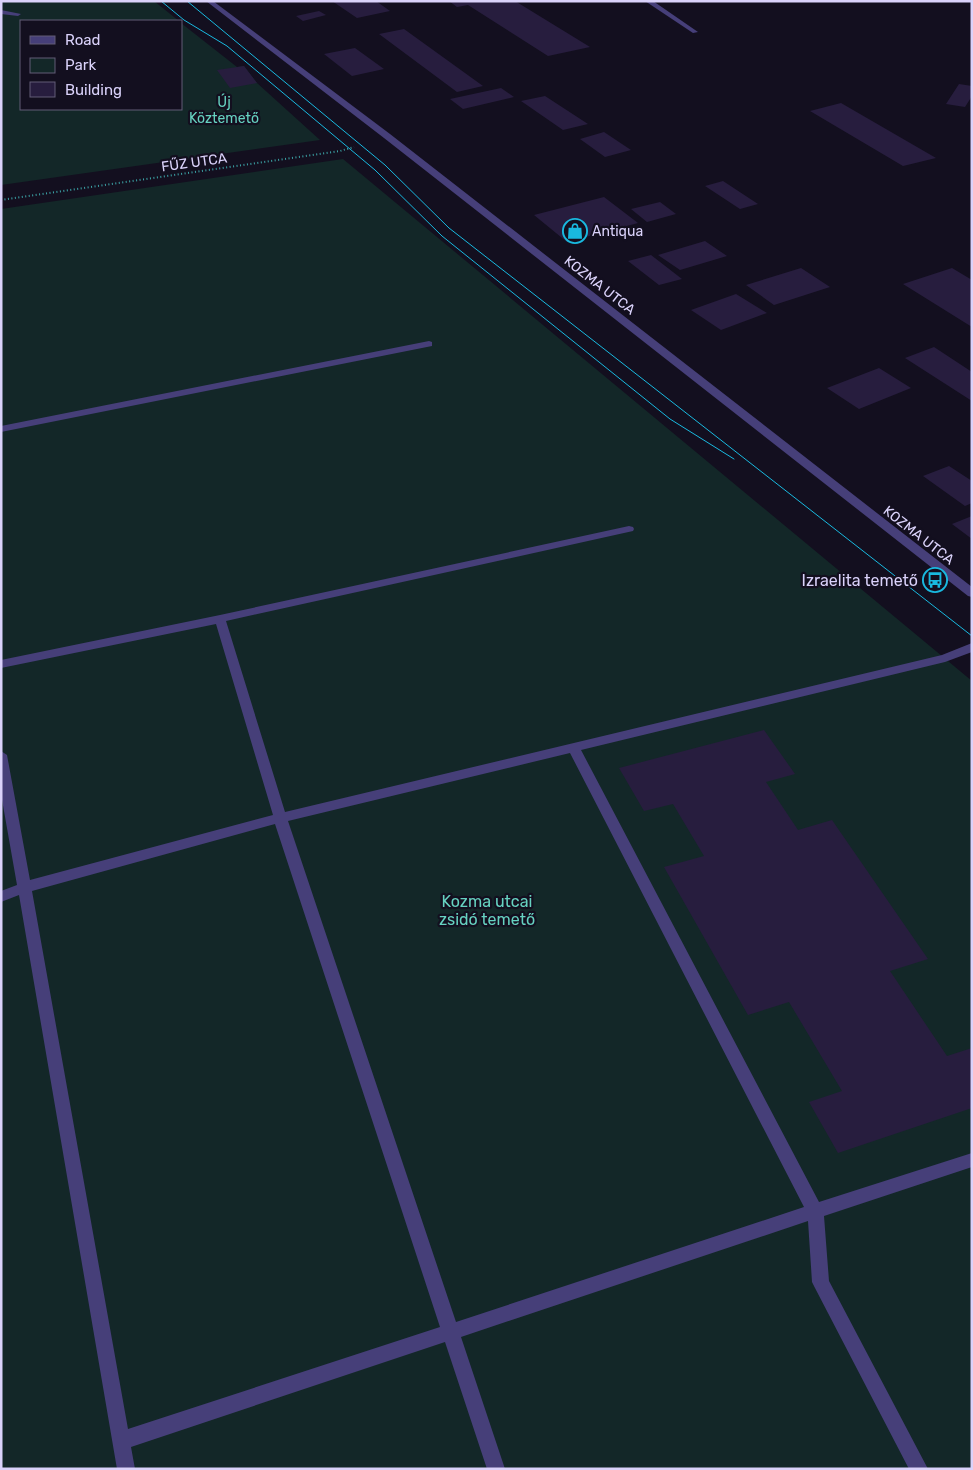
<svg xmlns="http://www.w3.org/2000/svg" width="973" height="1470" viewBox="0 0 973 1470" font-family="Rubik,sans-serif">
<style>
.green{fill:#132728}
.building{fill:#271d3e}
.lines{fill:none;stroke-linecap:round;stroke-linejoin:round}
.path{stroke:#3ba2a5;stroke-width:2;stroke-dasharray:1 2.5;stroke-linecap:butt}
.minor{fill:#463f79;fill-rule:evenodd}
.tram{stroke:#19b9df;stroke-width:1}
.labels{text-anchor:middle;stroke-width:4.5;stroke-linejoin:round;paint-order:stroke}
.far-park-label{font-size:14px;fill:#66d2c1;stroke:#130f1f}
.far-street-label{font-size:14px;fill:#dad2fa;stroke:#130f1f}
.far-poi-label{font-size:14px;fill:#dad2fa;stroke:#130f1f;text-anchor:start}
.poi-label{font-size:16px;fill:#dad2fa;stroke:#130f1f;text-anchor:end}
.park-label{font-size:16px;fill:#66d2c1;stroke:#130f1f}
</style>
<rect width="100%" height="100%" fill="#130f1f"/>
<!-- green -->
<path class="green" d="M1 1H154L179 21H21V109H181V23L237 67 244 66 257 83 320 140 1 185Z
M343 159 972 681V1469H1V209Z"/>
<!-- building -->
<path class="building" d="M332 1H376L390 11 357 18Z
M449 1H515L590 47 548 56 468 5 457 7Z
M319 11 326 15 303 21 296 16Z
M404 29 483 86 457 92 379 34Z
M355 48 384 69 352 76 324 54Z
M244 66 257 83 230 88 217 70Z
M959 84 972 86V96L965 107 946 104Z
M501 88 514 97 463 109 450 99Z
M545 96 588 124 563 130 521 101Z
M841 103 936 158 903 166 810 111Z
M604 132 631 150 605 157 580 139Z
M723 181 758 204 740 209 705 186Z
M604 197 638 223 567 242 534 215Z
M660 202 676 214 647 222 631 209Z
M705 241 727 256 680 270 658 255Z
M651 255 682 279 659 285 628 261Z
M801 268 830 287 774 305 746 285Z
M952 268 972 280V327L903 284Z
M736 294 767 313 721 330 691 310Z
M934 347 972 372V401L905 358Z
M879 368 911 388 859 409 827 388Z
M949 466 972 481V503L965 506 923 476Z
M972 516V539L952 524Z
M764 730 795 774 766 782 798 830 832 820 928 959 890 971 947 1056 972 1048V1108L838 1153 809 1102 842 1091 789 1002 748 1015 664 867 704 856 673 804 644 811 619 768Z"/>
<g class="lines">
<!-- path -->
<path class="path" d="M57 109V111
M1 200 340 151 354 147"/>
<!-- minor -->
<path class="minor" d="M206 1H213L390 134 972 587V597L968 596 384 138Z
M645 1H653L698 32 693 33Z
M1 10 21 14 18 16 1 14Z
M429 341 432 342V346L1 432V426Z
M629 526 633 527 634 529 633 531 226 621 285 812 942 655 972 643V652L945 662 581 750 819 1202 972 1153V1167L824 1216 829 1281 928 1469H909L815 1288 812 1282 808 1221 461 1337 505 1469H487L445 1342 131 1447 135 1469H117L19 895 1 902V891L17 885 1 794V751L7 755 30 880 273 815 216 624 1 668V660L220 615ZM570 753 804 1207 456 1322 288 821ZM275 824 440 1327 128 1429 32 891Z"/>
<!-- tram -->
<path class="tram" d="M161 1 184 20 227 46 375 170 442 236 670 419 734 459
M187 1 385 165 449 228 972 636"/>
</g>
<!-- icons -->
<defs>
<symbol id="shop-ring" viewBox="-11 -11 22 22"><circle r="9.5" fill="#130f1f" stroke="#19b9df" stroke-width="1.5"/><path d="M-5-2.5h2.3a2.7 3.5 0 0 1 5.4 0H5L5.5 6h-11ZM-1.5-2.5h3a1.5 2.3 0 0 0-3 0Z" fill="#19b9df"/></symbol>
<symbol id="bus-ring" viewBox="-11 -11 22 22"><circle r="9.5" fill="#130f1f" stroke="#19b9df" stroke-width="1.5"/><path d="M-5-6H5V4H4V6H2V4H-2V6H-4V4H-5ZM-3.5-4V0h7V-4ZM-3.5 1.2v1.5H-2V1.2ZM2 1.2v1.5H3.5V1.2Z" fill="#19b9df"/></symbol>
</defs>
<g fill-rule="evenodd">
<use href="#shop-ring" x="561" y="217" width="28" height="28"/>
<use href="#bus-ring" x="921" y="566" width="28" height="28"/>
</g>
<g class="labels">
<!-- far-park labels -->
<g class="far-park-label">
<text x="224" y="107">Új<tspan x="224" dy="16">Köztemető</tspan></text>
</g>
<!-- far-street labels -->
<g class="far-street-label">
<text transform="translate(194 162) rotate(-8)" y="5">FŰZ UTCA</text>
<text transform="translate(600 285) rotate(38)" y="5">KOZMA UTCA</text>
<text transform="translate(919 535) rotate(38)" y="5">KOZMA UTCA</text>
</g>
<!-- far-poi labels -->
<g class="far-poi-label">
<text x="592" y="236">Antiqua</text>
</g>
<!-- poi labels -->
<g class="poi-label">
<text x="918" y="586">Izraelita temető</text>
</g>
<!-- park labels -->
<g class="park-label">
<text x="487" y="907">Kozma utcai<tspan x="487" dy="18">zsidó temető</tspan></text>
</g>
</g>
<!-- border -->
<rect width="973" height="1470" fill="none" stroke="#dad2fa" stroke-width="5"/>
<!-- legend -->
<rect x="20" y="20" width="162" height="90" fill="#130f1f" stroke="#635d77"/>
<rect x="30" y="36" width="25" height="8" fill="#463f79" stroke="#635d77"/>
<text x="65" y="45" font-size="15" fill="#dad2fa">Road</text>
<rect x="30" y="58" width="25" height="15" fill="#132728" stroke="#635d77"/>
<text x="65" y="70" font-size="15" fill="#dad2fa">Park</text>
<rect x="30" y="82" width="25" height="15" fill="#271d3e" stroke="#635d77"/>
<text x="65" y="95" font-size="15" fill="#dad2fa">Building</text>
</svg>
